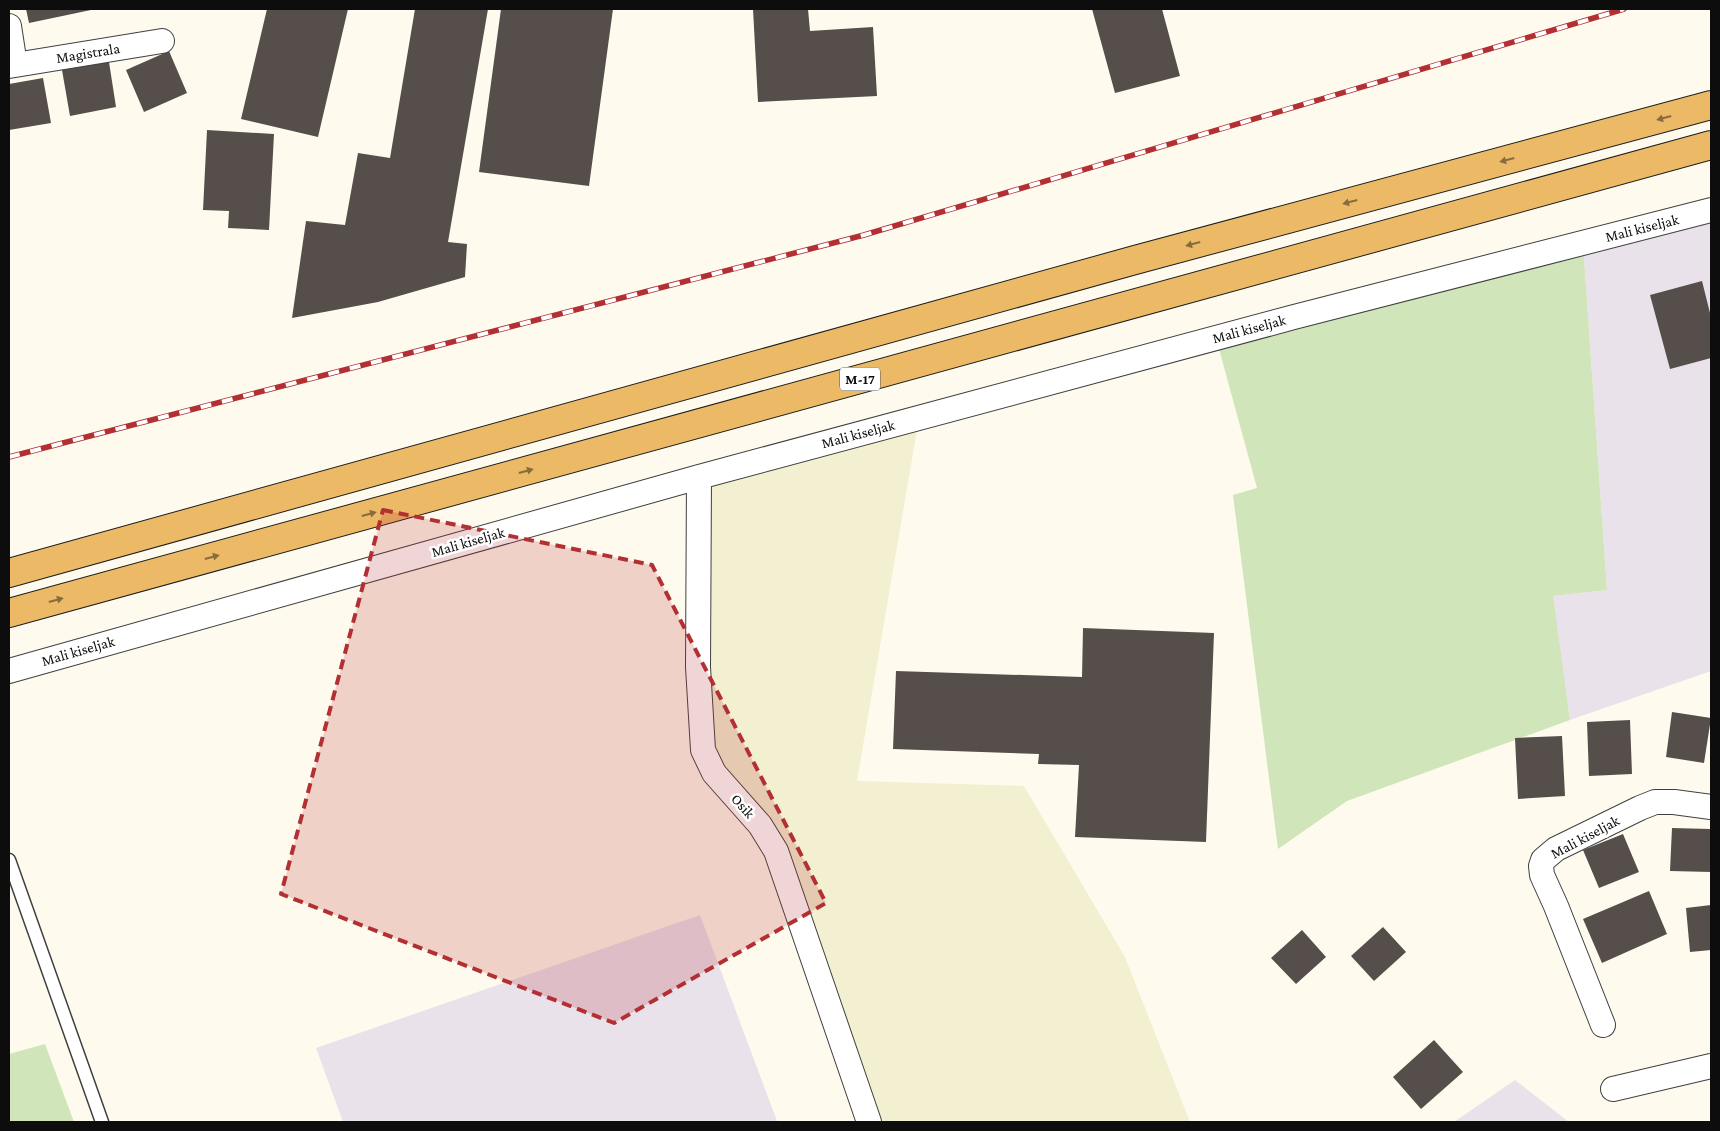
<svg xmlns="http://www.w3.org/2000/svg" width="1720" height="1131" viewBox="0 0 1720 1131" font-family="'Crimson Pro',serif">
<style>
.industrial{fill:#eae2eb}
.farmland{fill:#f2f0d0}
.green{fill:#d0e5ba}
.building{fill:#554e4a}
.lines{fill:none;stroke-linecap:round;stroke-linejoin:round}
.service-casing{stroke:#404040;stroke-width:15}
.minor-casing{stroke:#404040;stroke-width:26}
.trunk-casing{stroke:#1e1e1e;stroke-width:30}
.service{stroke:#fff;stroke-width:12}
.minor{stroke:#fff;stroke-width:24}
.trunk{stroke:#ecba66;stroke-width:28}
.rail-casing{stroke:#b22f33;stroke-width:5.5}
.rail{stroke:#fff;stroke-width:4;stroke-dasharray:11;stroke-linecap:butt}
.oneway{fill:#886c3e}
.marked{fill:#b22f33;fill-opacity:0.2;stroke:#b22f33;stroke-width:4;stroke-dasharray:10 6;stroke-linejoin:round}
.labels{text-anchor:middle;stroke-width:5;stroke-linejoin:round;paint-order:stroke}
.shield{fill:#fff;stroke:#565656;stroke-width:1}
.shield-label{font-size:14px;font-weight:bold;fill:#0d0d0d}
.street-label{font-size:15px;fill:#0d0d0d;stroke:#fff}
</style>
<rect width="100%" height="100%" fill="#fefbee"/>
<!-- industrial -->
<path class="industrial" d="M1711 210V671L1570 720 1552 596 1607 590 1583 243Z
M700 915 777 1121 773 1122H343L316 1048Z
M1515 1080 1569 1122H1454Z"/>
<!-- farmland -->
<path class="farmland" d="M919 418 857 781 1024 786 1125 957 1190 1122H869L776 851 714 773 699 477Z"/>
<!-- green -->
<path class="green" d="M1583 243 1607 590 1553 596 1570 720 1347 801 1278 849 1233 495 1257 488 1216 338Z
M45 1044 74 1122H9V1054Z"/>
<!-- building -->
<path class="building" d="M26 9H91V10L29 23Z
M267 9H348L318 137 241 119Z
M415 9H488L448 242 467 244 465 277 378 302 292 318 306 221 345 225 358 153 390 158Z
M501 9H613L589 186 479 172Z
M753 9H808L810 31 873 27 877 96 758 102Z
M1092 9H1162L1180 76 1115 93Z
M169 51 187 93 144 112 126 70Z
M109 62 116 107 70 116 62 70Z
M43 78 51 123 9 130V84Z
M207 130 274 134 269 230 228 228 229 211 203 210Z
M1702 281 1711 317V358L1670 369 1650 295Z
M1083 628 1214 633 1206 842 1075 837 1079 765 1038 764 1039 754 893 749 896 671 1082 677Z
M1672 712 1711 718 1704 763 1666 757Z
M1630 720 1632 774 1589 776 1587 722Z
M1562 736 1565 796 1518 799 1515 738Z
M1672 828 1711 829V872L1670 871Z
M1623 834 1639 872 1599 888 1583 850Z
M1649 891 1667 934 1602 963 1583 919Z
M1711 905V950L1690 952 1686 908Z
M1383 927 1406 952 1374 981 1351 956Z
M1302 930 1326 957 1296 984 1271 958Z
M1434 1040 1463 1072 1421 1109 1393 1077Z"/>
<g class="lines">
<defs>
<path id="service" d="M9 860 102 1122"/>
<path id="minor" d="M9 26 15 65
M9 66 162 41
M699 477 698 667 703 750 714 773 760 825 776 851 869 1122
M9 671 699 477 1294 317 1711 210
M1603 1025 1556 906 1542 875 1541 866 1543 860 1556 849 1640 808 1655 802H1674L1711 807
M1613 1089 1711 1066"/>
<path id="trunk" d="M9 573 1135 260 1711 105
M9 613 1711 145"/>
</defs>
<!-- service casing -->
<use href="#service" class="service-casing"/>
<!-- minor casing -->
<use href="#minor" class="minor-casing"/>
<!-- trunk casing -->
<use href="#trunk" class="trunk-casing"/>
<!-- service -->
<use href="#service" class="service"/>
<!-- minor -->
<use href="#minor" class="minor"/>
<!-- trunk -->
<use href="#trunk" class="trunk"/>
<defs>
<path id="rail" d="M9 457 864 235 1624 9"/>
</defs>
<!-- rail casing -->
<use href="#rail" class="rail-casing"/>
<!-- rail -->
<use href="#rail" class="rail"/>
</g>
<!-- one-way arrows -->
<defs><path id="oneway-solid" d="M-6-.8H1V-3.2L6.5 0L1 3.2V.8H-6Z" transform="scale(1.25)"/></defs>
<g class="oneway">
<use href="#oneway-solid" transform="translate(1664 118) rotate(165)"/>
<use href="#oneway-solid" transform="translate(1507 160) rotate(165)"/>
<use href="#oneway-solid" transform="translate(1350 202) rotate(165)"/>
<use href="#oneway-solid" transform="translate(1193 244) rotate(165)"/>
<use href="#oneway-solid" transform="translate(526 471) rotate(-15)"/>
<use href="#oneway-solid" transform="translate(369 514) rotate(-15)"/>
<use href="#oneway-solid" transform="translate(212 557) rotate(-15)"/>
<use href="#oneway-solid" transform="translate(56 600) rotate(-15)"/>
</g>
<!-- marked area -->
<path class="marked" d="M383 510 652 565 826 903 614 1023 281 894Z"/>
<g class="labels">
<!-- shield labels -->
<rect class="shield" x="840" y="367.5" width="40" height="23" rx="4"/>
<g class="shield-label">
<text x="860" y="384">M-17</text>
</g>
<!-- street labels -->
<g class="street-label">
<text transform="translate(88 53) rotate(-9)" y="5">Magistrala</text>
<text transform="translate(1642 228) rotate(-14)" y="5">Mali kiseljak</text>
<text transform="translate(1249 329) rotate(-15)" y="5">Mali kiseljak</text>
<text transform="translate(858 434) rotate(-15)" y="5">Mali kiseljak</text>
<text transform="translate(468 542) rotate(-16)" y="5">Mali kiseljak</text>
<text transform="translate(78 651) rotate(-16)" y="5">Mali kiseljak</text>
<text transform="translate(743 806) rotate(48)" y="5">Osik</text>
<text transform="translate(1585 837) rotate(-28)" y="5">Mali kiseljak</text>
</g>
</g>
<!-- border -->
<rect width="1720" height="1131" fill="none" stroke="#0d0d0d" stroke-width="20"/>
</svg>
